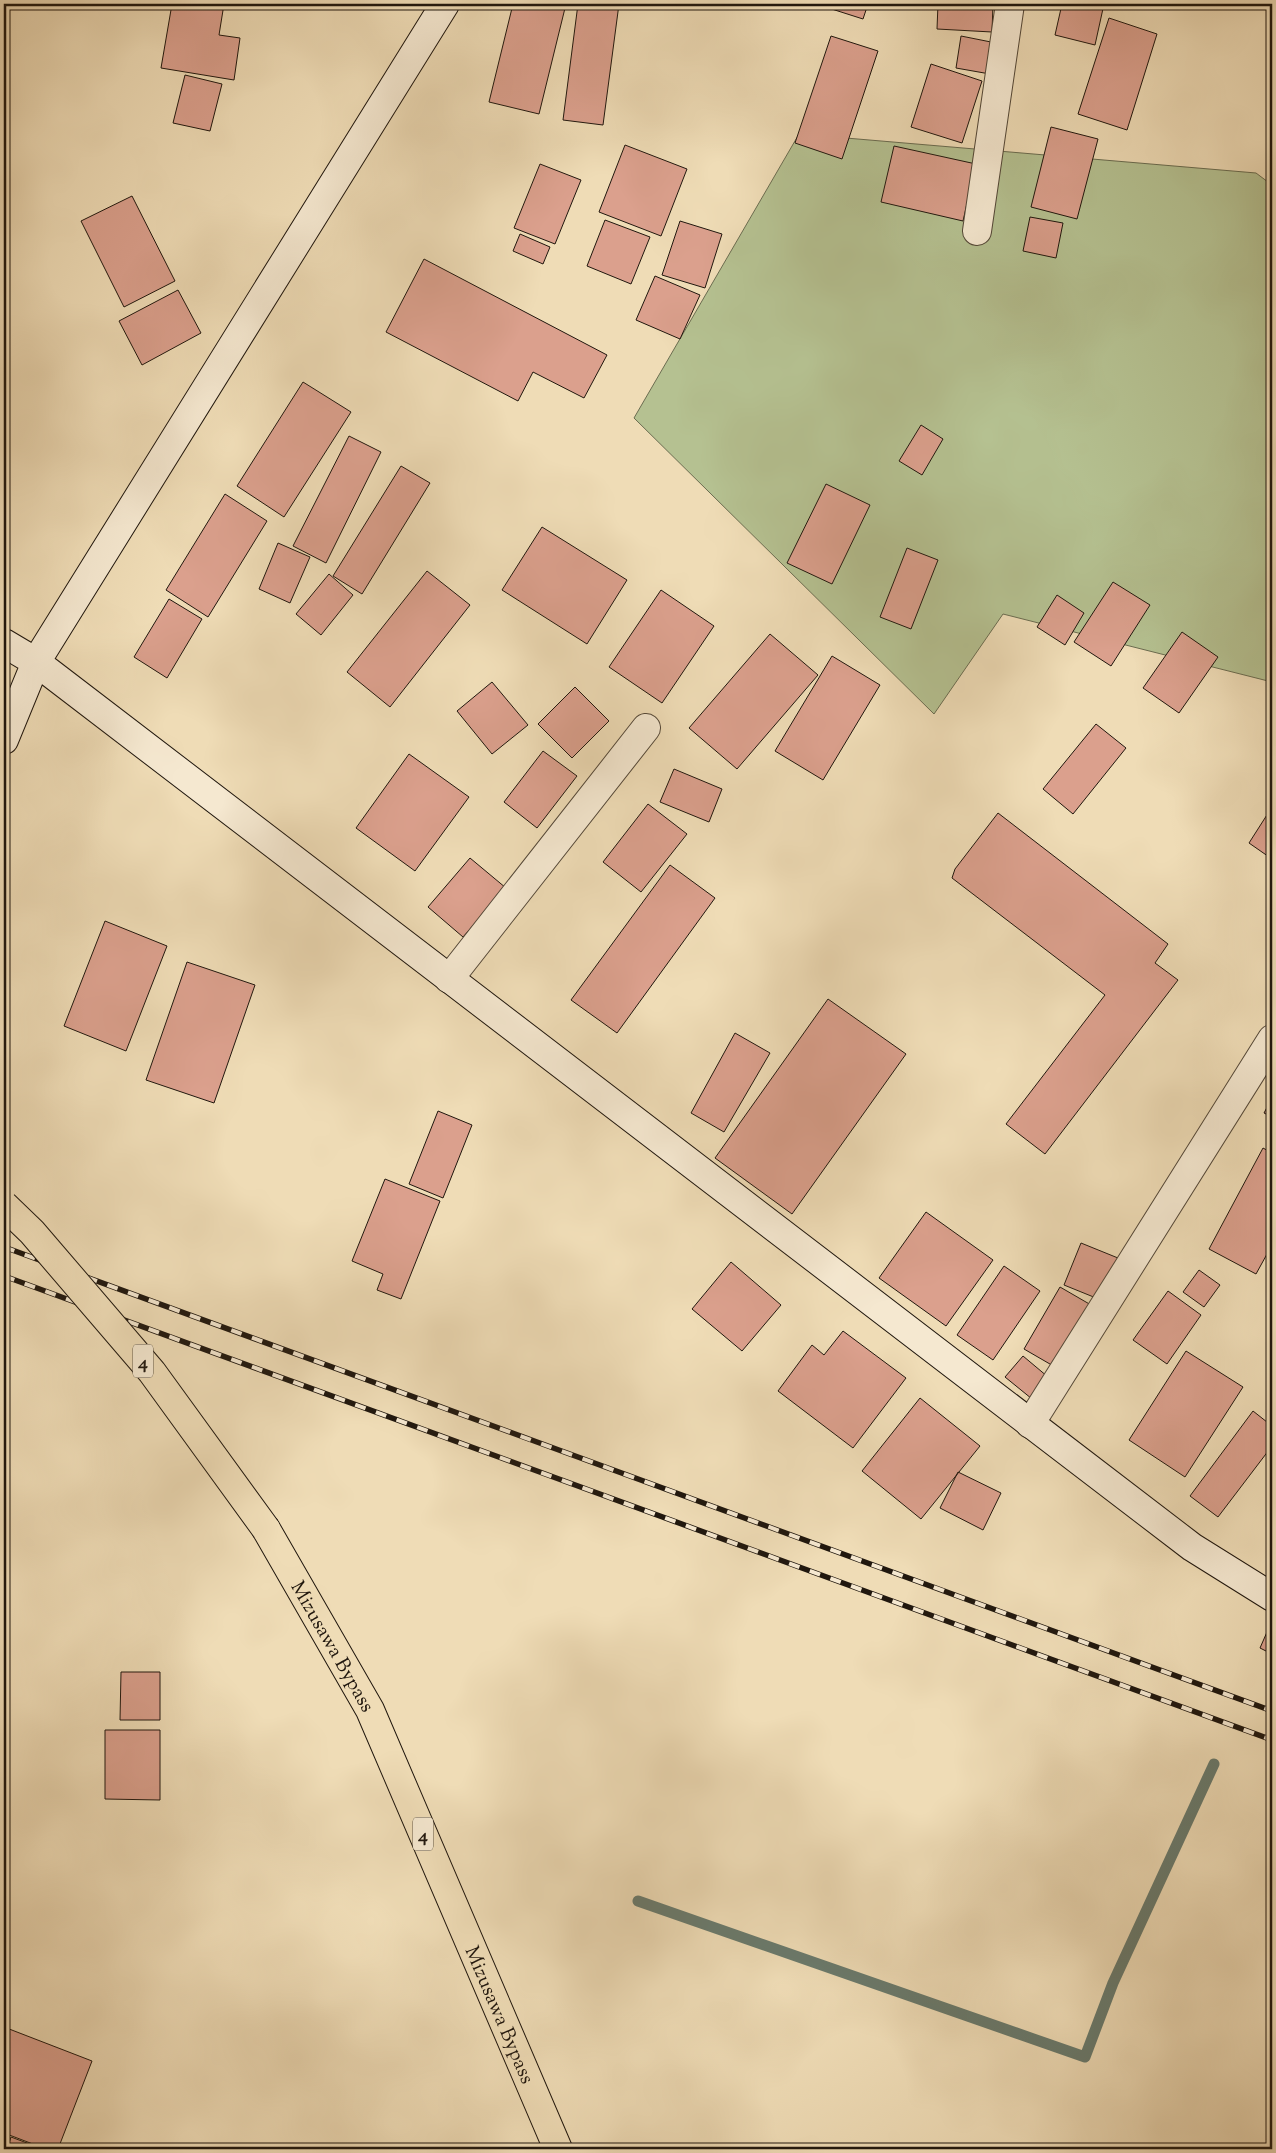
<svg xmlns="http://www.w3.org/2000/svg" width="1276" height="2153" viewBox="0 0 1276 2153" font-family="'Sorts Mill Goudy',serif">
<style>
.green{fill:#b5c191;stroke:#6a6c50}
.lines{fill:none;stroke-linecap:round;stroke-linejoin:round}
.stream{stroke:#697a6d;stroke-width:11}
.building{fill:#dba08d;stroke:#20170e}
.street-casing{stroke:#544838;stroke-width:30}
.secondary-casing{stroke:#20170e;stroke-width:30}
.highway-casing{stroke:#20170e;stroke-width:30}
.street{stroke:#f5e8d0;stroke-width:28}
.secondary{stroke:#f5e8d0;stroke-width:28}
.highway{stroke:#efdcb6;stroke-width:28}
.rail-casing{stroke:#20170e;stroke-width:5.5}
.rail{stroke:#f5e8d0;stroke-width:4;stroke-dasharray:11;stroke-linecap:butt}
.highway-bridge-casing{stroke:#20170e;stroke-width:30;stroke-linecap:butt}
.highway-bridge{stroke:#efdcb6;stroke-width:28}
.labels{text-anchor:middle;stroke-width:4.5;stroke-linejoin:round;paint-order:stroke}
.shield{fill:#f5e8d0;stroke:#605648;stroke-width:1}
.shield-label{font-size:19px;font-weight:bold;fill:#20170e}
.street-label{font-size:20px;fill:#20170e;stroke:#f5e8d0}
</style>
<rect width="100%" height="100%" fill="#efdcb6"/>
<filter id="stains"><feTurbulence type="fractalNoise" baseFrequency=".004" numOctaves="4"/><feColorMatrix values="0 0 0 0 .2 0 0 0 0 .09 0 0 0 0 .02 0 0 0 .5 -.17"/></filter>
<radialGradient id="worn" r=".72"><stop offset=".6" stop-color="#630" stop-opacity="0"/><stop offset="1" stop-color="#630" stop-opacity=".3"/></radialGradient>
<!-- green -->
<path class="green" d="M799 134 1256 173 1272 185V682L1003 614 934 714 634 418Z"/>
<g class="lines">
<!-- stream -->
<path class="stream" d="M638 1901 1085 2057 1113 1983 1214 1764"/>
</g>
<!-- building -->
<path class="building" d="M172 4H224L219 35 240 38 234 80 161 68Z
M513 4H566L539 114 489 102Z
M578 4H619L603 125 563 120Z
M816 4H868L863 19Z
M938 4H993L992 32 937 29Z
M1062 4H1104L1095 45 1055 35Z
M1109 18 1157 34 1127 130 1078 114Z
M831 36 878 51 842 159 795 143Z
M961 36 996 43 990 74 956 68Z
M931 64 982 81 962 143 911 127Z
M185 75 222 84 210 131 173 123Z
M1051 127 1098 139 1077 219 1031 207Z
M625 145 687 169 661 236 599 212Z
M894 146 976 164 963 221 881 202Z
M540 164 581 180 555 244 514 228Z
M132 196 175 281 124 307 81 221Z
M1030 217 1063 223 1056 258 1023 251Z
M605 220 650 237 631 284 587 266Z
M680 221 722 234 705 288 662 275Z
M520 234 550 247 543 264 513 251Z
M424 259 607 355 584 398 533 372 518 401 386 332Z
M655 276 700 295 680 339 636 320Z
M178 290 201 333 142 365 119 321Z
M303 382 351 412 284 517 237 486Z
M921 425 943 439 922 475 899 461Z
M349 436 381 452 326 563 293 546Z
M401 466 430 483 362 594 333 576Z
M826 484 870 505 832 584 787 563Z
M225 494 267 521 208 617 166 590Z
M542 527 627 580 587 644 502 590Z
M278 543 310 557 290 603 259 589Z
M907 548 938 560 911 629 880 617Z
M427 571 470 605 390 707 347 672Z
M329 574 353 595 321 635 296 614Z
M1113 582 1150 605 1111 666 1074 642Z
M661 590 714 626 662 703 609 667Z
M1057 595 1084 613 1065 645 1037 627Z
M169 599 202 619 167 678 134 657Z
M1182 632 1218 657 1179 713 1143 688Z
M770 634 818 675 737 769 689 728Z
M832 656 880 685 823 780 775 751Z
M492 682 528 725 492 754 457 711Z
M575 687 609 721 572 758 538 724Z
M1096 724 1126 748 1073 814 1043 789Z
M543 751 577 776 537 828 504 802Z
M409 754 469 797 415 871 356 828Z
M674 769 722 789 709 822 660 802Z
M648 804 687 834 641 892 603 862Z
M1272 807V859L1249 843Z
M998 813 1168 944 1155 963 1178 980 1045 1154 1006 1124 1105 995 952 878 955 869Z
M470 858 506 888 463 937 428 907Z
M670 865 715 898 617 1033 571 1000Z
M105 921 167 946 126 1051 64 1026Z
M187 962 255 985 214 1103 146 1080Z
M828 999 906 1054 792 1214 715 1158Z
M735 1033 770 1053 724 1132 691 1113Z
M1272 1098V1117L1264 1113Z
M438 1111 472 1125 443 1198 409 1184Z
M1263 1148 1272 1153V1245L1256 1274 1209 1249Z
M385 1179 440 1201 401 1299 377 1290 383 1274 352 1261Z
M926 1212 993 1260 946 1326 879 1278Z
M1081 1243 1118 1258 1101 1300 1064 1285Z
M731 1262 781 1305 742 1351 692 1309Z
M1004 1266 1040 1291 993 1360 957 1335Z
M1199 1270 1220 1285 1204 1307 1183 1292Z
M1060 1287 1098 1309 1062 1371 1024 1349Z
M1168 1291 1201 1315 1167 1364 1133 1340Z
M843 1331 906 1378 853 1448 778 1391 812 1345 824 1355Z
M1186 1351 1243 1387 1185 1477 1129 1440Z
M1023 1356 1054 1382 1037 1403 1005 1377Z
M920 1398 980 1446 921 1519 862 1471Z
M1253 1411 1272 1426V1446L1218 1517 1190 1496Z
M958 1472 1001 1493 983 1530 940 1508Z
M1267 1632 1272 1634V1654L1260 1648Z
M121 1672H160V1720H120Z
M105 1730H160V1800L105 1799Z
M4 2027 92 2061 58 2149H46L4 2133Z
M11 2137 43 2149H7Z"/>
<g class="lines">
<defs>
<path id="street" d="M977 231 1010 4
M449 979 646 728
M1030 1424 1272 1039"/>
<path id="secondary" d="M4 643 36 662 1192 1547 1272 1597
M4 740 36 662 445 4"/>
<g id="highway">
<path id="s1" d="M266 1529 370 1710 558 2149"/>
</g>
</defs>
<!-- street casing -->
<use href="#street" class="street-casing"/>
<!-- secondary casing -->
<use href="#secondary" class="secondary-casing"/>
<!-- highway casing -->
<use href="#highway" class="highway-casing"/>
<!-- street -->
<use href="#street" class="street"/>
<!-- secondary -->
<use href="#secondary" class="secondary"/>
<!-- highway -->
<use href="#highway" class="highway"/>
<defs>
<path id="rail" d="M4 1247 1272 1711
M4 1276 1272 1740"/>
</defs>
<!-- rail casing -->
<use href="#rail" class="rail-casing"/>
<!-- rail -->
<use href="#rail" class="rail"/>
<defs>
<path id="highway-bridge" d="M4 1205 32 1232 152 1372 266 1529"/>
</defs>
<!-- highway-bridge casing -->
<use href="#highway-bridge" class="highway-bridge-casing"/>
<!-- highway-bridge -->
<use href="#highway-bridge" class="highway-bridge"/>
</g>
<g class="labels">
<!-- shield labels -->
<g class="shield">
<rect x="133" y="1344.5" width="20" height="33" rx="4"/>
<rect x="413" y="1817.5" width="20" height="33" rx="4"/>
</g>
<g class="shield-label">
<text x="143" y="1368">4</text>
<text x="423" y="1841">4</text>
</g>
<!-- street labels -->
<g class="street-label">
<text dy="7" stroke="none"><textPath href="#s1" startOffset="135">Mizusawa Bypass</textPath></text>
<text dy="7" stroke="none"><textPath href="#s1" startOffset="540">Mizusawa Bypass</textPath></text>
</g>
</g>
<!-- margin -->
<rect width="1276" height="2153" fill="none" stroke="#efdcb6" stroke-width="20"/>
<rect x="5" y="5" width="1266" height="2143" fill="none" stroke="#20170e" stroke-width="2.5"/>
<rect x="10" y="10" width="1256" height="2133" fill="none" stroke="#20170e"/>
<rect width="100%" height="100%" filter="url(#stains)"/>
<rect width="100%" height="100%" fill="url(#worn)"/>
</svg>
